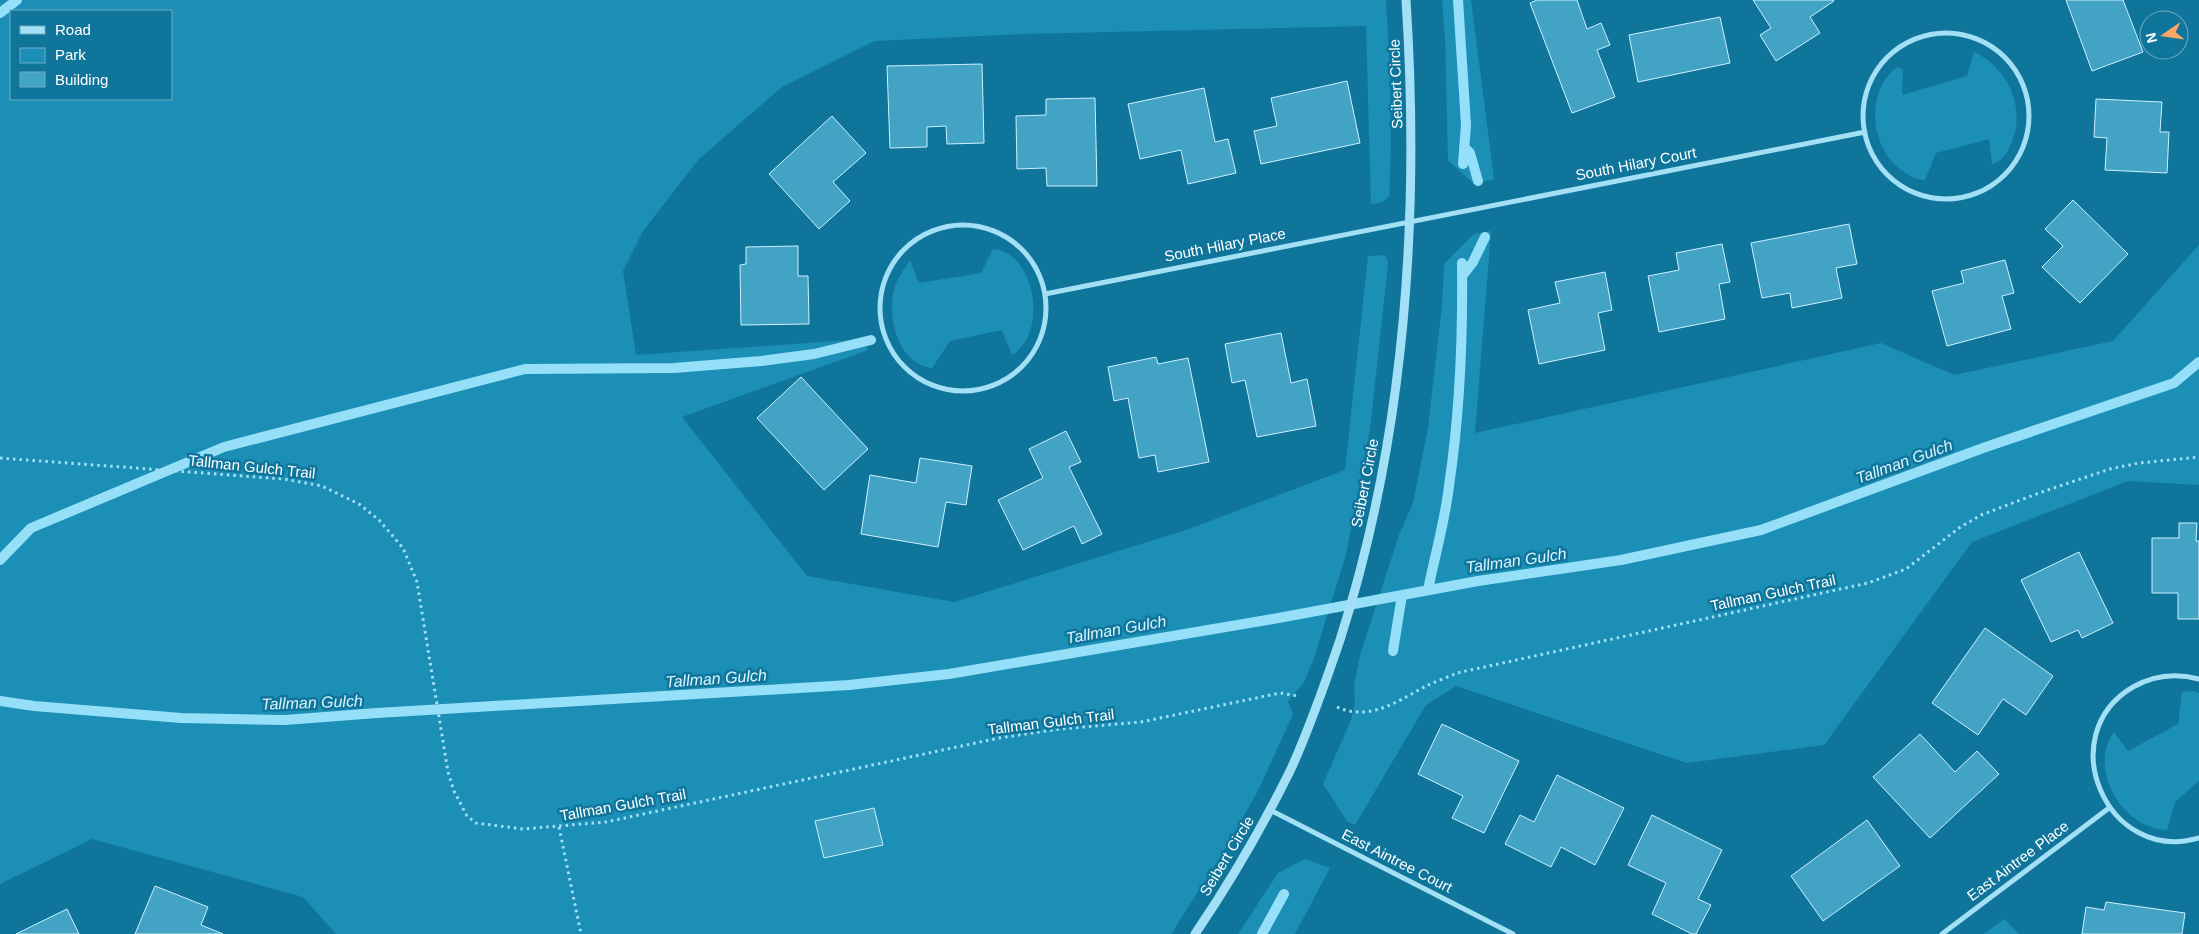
<svg xmlns="http://www.w3.org/2000/svg" width="2199" height="934" viewBox="0 0 2199 934" font-family="Helvetica,sans-serif">
<style>
.green{fill:#1b8fb6;fill-rule:evenodd}
.lines{fill:none;stroke-linecap:round;stroke-linejoin:round}
.stream{stroke:#95e0f8;stroke-width:10}
.building{fill:#42a3c5;stroke:#ccf1fe}
.path{stroke:#a3e0f5;stroke-width:3;stroke-dasharray:2.5 4;stroke-linecap:butt}
.minor{stroke:#a3e0f5;stroke-width:5}
.tertiary{stroke:#a3e0f5;stroke-width:9}
.labels{text-anchor:middle;stroke-width:5;stroke-linejoin:round;paint-order:stroke}
.street-label{font-size:15px;fill:#fff;stroke:#10759b}
.water-label{font-size:16px;font-style:italic;fill:#d8f4fd;stroke:#10759b}
</style>
<rect width="100%" height="100%" fill="#10759b"/>
<!-- green -->
<path class="green" d="M0 0H1386C1390 66 1393 131 1389 196L1383 202 1371 204 1366 26 1023 34 875 41 782 87 699 159 643 231 623 271 636 355 864 339 868 350 682 417 807 576 954 602 1186 530 1345 470 1368 256 1385 255 1388 261 1387 274 1370 429 1346 555 1313 661 1304 682 1288 702 1293 714 1258 791 1222 854 1171 934H336L303 897 92 839 0 884ZM11 11H171V99H11Z
M1442 0H1471L1494 179 1474 184 1448 160 1445 39Z
M1974 52C2008 67 2028 111 2010 146 2006 155 2002 161 1992 164L1989 139 1936 153 1925 180C1916 180 1911 177 1904 172 1870 150 1864 92 1897 67L1903 69 1902 95 1967 76Z
M1491 231 1475 433 1881 343 1954 375 2113 341 2199 245V485L2128 481 1972 542 1824 745 1687 763 1456 686 1426 705 1355 825 1347 821 1323 784 1351 720 1355 703 1354 685 1360 655 1399 535 1413 503 1428 428 1442 305 1444 264 1474 234Z
M993 249C1035 251 1049 333 1012 355L1002 330 950 341 932 368C898 364 887 318 894 290 896 279 904 270 910 260L919 283 981 273Z
M2194 691 2199 693V781L2175 802 2167 830C2123 829 2087 770 2114 732L2128 751 2178 724 2182 692Z
M1305 859 1330 868 1295 934H1238L1278 873Z
M2004 919 2019 934H1984Z"/>
<g class="lines">
<!-- stream -->
<path class="stream" d="M1458 0 1466 125 1463 164
M0 13 17 0
M1464 147 1470 153 1478 181
M1463 275 1473 262 1485 237
M0 560 31 528 224 447 525 369 674 368 761 361 814 354 871 340
M1428 590C1435 555 1445 521 1449 486 1460 412 1463 337 1462 263
M1393 651 1402 595
M0 701 34 706 181 718 285 720 377 713 849 685 949 674 1273 619 1478 581 1621 560 1761 530 1983 448 2174 383 2199 362
M1262 934 1284 894"/>
</g>
<!-- building -->
<path class="building" d="M1537 0H1577L1587 29 1601 23 1610 45 1597 50 1615 97 1572 113 1530 3Z
M1753 0H1833L1834 1 1810 17 1820 33 1776 61 1760 35 1771 28Z
M2066 0H2123L2143 52 2092 71Z
M1720 17 1730 63 1638 82 1629 35Z
M982 64 984 143 947 144 946 126 927 127V147L890 148 887 66Z
M1347 81 1360 143 1261 164 1254 131 1277 126 1271 98Z
M1204 88 1215 142 1228 139 1236 173 1188 184 1181 150 1140 159 1128 104Z
M1095 98 1097 186H1047L1046 168 1017 169 1016 116 1046 115V99Z
M2096 99 2162 102 2160 132H2169L2167 173 2105 170 2107 138 2094 137Z
M832 116 866 153 833 182 850 201 819 229 769 174Z
M2073 200 2128 254 2080 303 2042 267 2063 246 2045 229Z
M1849 224 1857 264 1836 268 1842 298 1792 308 1790 293 1762 298 1751 243Z
M1722 244 1730 282 1719 284 1725 319 1659 332 1648 276 1679 270 1676 253Z
M798 246V276H808L809 324 741 325 740 265 746 264V247Z
M2005 260 2014 293 2002 296 2011 329 1947 346 1932 291 1964 283 1961 271Z
M1605 272 1612 310 1598 313 1605 350 1539 364 1528 310 1560 303 1555 282Z
M1281 333 1291 383 1307 379 1316 426 1257 437 1245 380 1232 383 1225 344Z
M1156 357 1158 364 1188 358 1209 462 1158 472 1155 455 1139 458 1128 398 1114 401 1108 367Z
M801 377 868 449 824 490 757 418Z
M1066 431 1081 462 1069 467 1102 534 1082 544 1074 526 1023 550 998 500 1043 478 1029 449Z
M920 458 972 466 966 505 946 502 938 547 861 534 870 475 916 483Z
M2179 523H2197L2196 541H2199V619H2178V593H2152V538H2179Z
M2079 552 2113 623 2082 638 2078 630 2051 642 2021 580Z
M1985 628 2053 676 2026 715 2003 699 1978 735 1932 703Z
M1442 724 1519 761 1484 833 1452 818 1463 796 1418 774Z
M1920 734 1955 772 1977 751 1999 774 1930 838 1873 777Z
M1557 775 1624 808 1595 865 1561 847 1551 867 1505 844 1520 815 1534 822Z
M874 808 883 845 824 858 815 821Z
M1652 815 1722 850 1698 899 1711 905 1696 934H1692L1652 914 1666 883 1628 865Z
M1867 820 1900 866 1823 921 1791 876Z
M155 886 208 907 201 925 223 934H135Z
M2106 902 2185 913 2182 934H2082L2086 907 2104 910Z
M67 909 79 934H16Z"/>
<g class="lines">
<!-- path -->
<path class="path" d="M0 458 284 479 322 486 359 504 379 520 403 548 417 582 448 772 454 791 467 816 476 823 523 829 606 822 999 738 1060 729 1141 722 1280 693 1298 696
M1337 707C1371 722 1399 700 1428 685 1437 681 1448 677 1457 673L1868 583 1906 569 1959 528 1981 515 2039 493 2110 469 2139 463 2199 457
M559 827 581 934"/>
<!-- minor -->
<path class="minor" d="M1863 116a83 83 0 1 1 166 0a83 83 0 1 1-166 0Z
M880 308a83 83 0 1 1 166 0a83 83 0 1 1-166 0Z
M1045 294 1865 132
M2199 679C2176 673 2154 675 2133 687 2051 735 2107 865 2199 838
M1270 810 1513 934
M1942 934 2109 808"/>
<!-- tertiary -->
<path class="tertiary" d="M1195 934C1231 881 1263 826 1291 769 1310 727 1325 684 1340 640 1406 434 1420 215 1406 0"/>
</g>
<g class="labels">
<!-- street labels -->
<g class="street-label">
<text transform="translate(1396 84) rotate(-92)" y="5">Seibert Circle</text>
<text transform="translate(1636 164) rotate(-11)" y="5">South Hilary Court</text>
<text transform="translate(1225 245) rotate(-11)" y="5">South Hilary Place</text>
<text transform="translate(252 467) rotate(6)" y="5">Tallman Gulch Trail</text>
<text transform="translate(1365 483) rotate(-79)" y="5">Seibert Circle</text>
<text transform="translate(1773 593) rotate(-12)" y="5">Tallman Gulch Trail</text>
<text transform="translate(1051 722) rotate(-7)" y="5">Tallman Gulch Trail</text>
<text transform="translate(623 805) rotate(-10)" y="5">Tallman Gulch Trail</text>
<text transform="translate(1227 856) rotate(-59)" y="5">Seibert Circle</text>
<text transform="translate(1397 861) rotate(27)" y="5">East Aintree Court</text>
<text transform="translate(2018 861) rotate(-37)" y="5">East Aintree Place</text>
</g>
<!-- water labels -->
<g class="water-label">
<text transform="translate(1904 461) rotate(-20)" y="6">Tallman Gulch</text>
<text transform="translate(1516 560) rotate(-8)" y="6">Tallman Gulch</text>
<text transform="translate(1116 629) rotate(-10)" y="6">Tallman Gulch</text>
<text transform="translate(716 678) rotate(-4)" y="6">Tallman Gulch</text>
<text transform="translate(312 702) rotate(-2)" y="6">Tallman Gulch</text>
</g>
</g>
<!-- legend -->
<rect x="10" y="10" width="162" height="90" fill="#10759b" stroke="#70acc3"/>
<rect x="20" y="26" width="25" height="8" fill="#a3e0f5" stroke="#70acc3"/>
<text x="55" y="35" font-size="15" fill="#ffffff">Road</text>
<rect x="20" y="48" width="25" height="15" fill="#1b8fb6" stroke="#70acc3"/>
<text x="55" y="60" font-size="15" fill="#ffffff">Park</text>
<rect x="20" y="72" width="25" height="15" fill="#42a3c5" stroke="#70acc3"/>
<text x="55" y="85" font-size="15" fill="#ffffff">Building</text>
<!-- north arrow -->
<g transform="translate(2164 35) rotate(257)"><circle r="24" fill="#10759b" stroke="#70acc3"/>
<path d="M0-4L9 19L0 12L-9 19Z" fill="#ffa667"/>
<text y="-8" font-size="14" font-weight="bold" text-anchor="middle" fill="#ffffff">N</text>
</g>
</svg>
